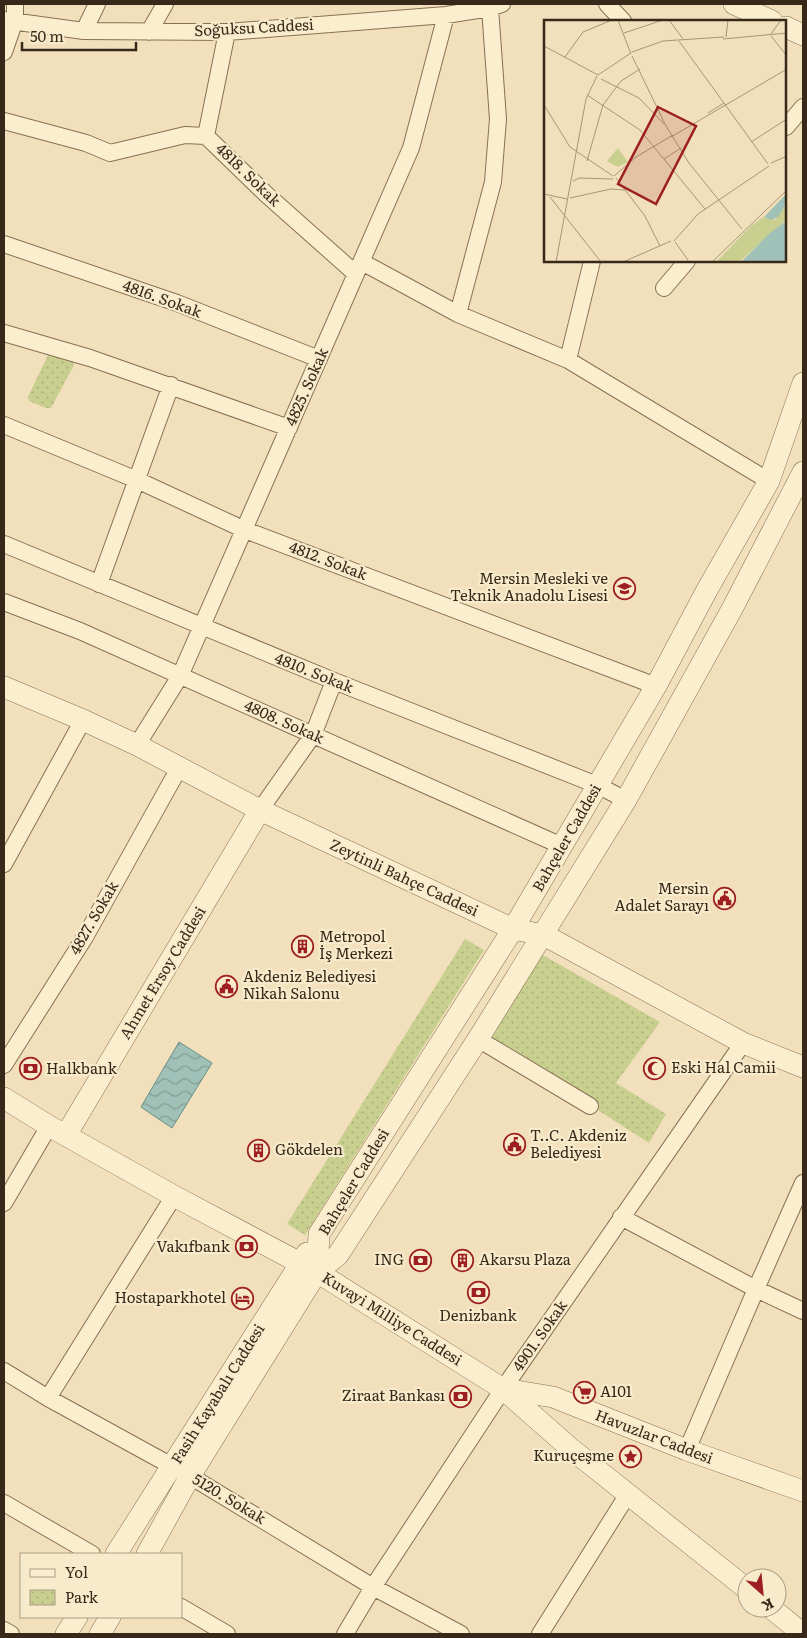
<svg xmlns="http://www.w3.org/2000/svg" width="807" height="1638" viewBox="0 0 807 1638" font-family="Literata,serif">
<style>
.park{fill:url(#park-dots)}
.water{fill:url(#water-waves);stroke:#678f85}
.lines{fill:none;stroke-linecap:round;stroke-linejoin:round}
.minor-casing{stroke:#897054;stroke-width:18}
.tertiary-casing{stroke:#897054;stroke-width:22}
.minor{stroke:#fbeece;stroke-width:16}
.tertiary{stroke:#fbeece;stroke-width:21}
.labels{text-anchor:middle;stroke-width:4.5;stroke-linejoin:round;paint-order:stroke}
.street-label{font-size:15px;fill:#37281a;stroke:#f8ebcb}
.poi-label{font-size:15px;fill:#37281a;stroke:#f8ebcb;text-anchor:start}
.inset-road{fill:none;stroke:#a7967b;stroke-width:1}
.view{fill:#9d1f21;fill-opacity:0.15;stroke:#9d1f21;stroke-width:2.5}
.inset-edge{fill:none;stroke:#37281a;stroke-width:2.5}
</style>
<defs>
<pattern id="park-dots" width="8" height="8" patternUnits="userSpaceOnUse" patternTransform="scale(1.25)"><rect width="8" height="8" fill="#c8cf8f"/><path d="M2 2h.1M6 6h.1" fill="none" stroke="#acb27b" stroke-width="1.8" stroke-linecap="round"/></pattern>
<pattern id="water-waves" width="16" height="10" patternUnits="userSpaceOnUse" patternTransform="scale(1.25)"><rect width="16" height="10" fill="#a0c1b7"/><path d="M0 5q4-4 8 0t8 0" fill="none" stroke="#839d94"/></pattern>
</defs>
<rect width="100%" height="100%" fill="#f1e0bb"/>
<!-- park -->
<path class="park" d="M54 354 72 360 74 365 51 408H46L29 401 28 397 48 355Z
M465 939 484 950 305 1235 287 1224Z
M541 954 660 1022 616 1083 666 1114 649 1143 486 1038Z"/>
<!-- water -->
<path class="water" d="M179 1042 212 1063 172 1128 141 1107Z"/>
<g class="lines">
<defs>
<path id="minor" d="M607 4 623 21
M4 20 84 31 227 32 446 15 490 8 502 4
M84 31 97 4
M149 32 165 4
M4 52 15 20V4
M4 121 86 143 110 153 185 135 206 136 267 195 356 274
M786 127 803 107
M206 136 227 32
M4 244 177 303 319 359
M362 262 458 314 568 360 769 481
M664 288 687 261
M458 314 493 182 498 119 490 8
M4 333 90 358 289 428
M568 360 592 261
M4 425 137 480 245 530 656 686
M4 544 334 681 597 785 626 800
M99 584 171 385
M4 602 80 631 562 846
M137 745 180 676 411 148 446 15
M260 810 313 735 334 681
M4 864 83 720
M478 1039 590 1106
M4 1065 85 937 179 768
M4 1203 49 1126
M621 1217 756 1289 803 1311
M4 1371 48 1398 190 1476 373 1587 461 1634
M48 1398 174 1196
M687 1450 756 1289 803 1183
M4 1503 92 1554
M181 1607 227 1634
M4 1630 11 1634
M345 1634 373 1587 503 1389 743 1043
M540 1634 628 1494"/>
<path id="tertiary" d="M734 4 772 21
M786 27 803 35
M4 687 83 720 137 745 260 810 513 929 544 935 743 1043 803 1067
M4 1098 49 1126 174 1196 317 1272 503 1389 570 1448 747 1589
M66 1135 260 810
M317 1272 319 1234 513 929 656 686 707 590 769 481 803 383
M504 1389 553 1397 687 1450 803 1491
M116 1554 307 1253
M147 1554 190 1476 317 1272 338 1255 478 1039 626 800 732 609 803 472
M771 1608 803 1634
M66 1634 77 1617
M100 1634 110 1617"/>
</defs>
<!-- minor casing -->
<use href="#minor" class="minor-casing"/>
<!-- tertiary casing -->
<use href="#tertiary" class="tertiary-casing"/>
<!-- minor -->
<use href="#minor" class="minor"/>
<!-- tertiary -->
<use href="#tertiary" class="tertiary"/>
</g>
<!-- icons -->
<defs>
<symbol id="school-ring" viewBox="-11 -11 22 22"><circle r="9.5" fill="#f8ebcb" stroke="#9d1f21" stroke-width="1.5"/><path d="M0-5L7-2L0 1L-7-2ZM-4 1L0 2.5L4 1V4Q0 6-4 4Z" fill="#9d1f21"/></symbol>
<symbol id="civic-ring" viewBox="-11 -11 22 22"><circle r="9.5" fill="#f8ebcb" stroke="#9d1f21" stroke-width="1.5"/><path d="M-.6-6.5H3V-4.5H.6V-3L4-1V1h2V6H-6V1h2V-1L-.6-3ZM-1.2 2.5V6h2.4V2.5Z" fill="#9d1f21"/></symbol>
<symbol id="building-ring" viewBox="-11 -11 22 22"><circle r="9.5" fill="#f8ebcb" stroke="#9d1f21" stroke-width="1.5"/><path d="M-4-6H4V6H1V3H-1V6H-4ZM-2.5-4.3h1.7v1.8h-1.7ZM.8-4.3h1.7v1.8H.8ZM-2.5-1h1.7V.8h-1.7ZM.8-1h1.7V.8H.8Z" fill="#9d1f21"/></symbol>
<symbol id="mosque-ring" viewBox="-11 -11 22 22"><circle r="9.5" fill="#f8ebcb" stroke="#9d1f21" stroke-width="1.5"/><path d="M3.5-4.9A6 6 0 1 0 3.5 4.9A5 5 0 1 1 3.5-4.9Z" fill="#9d1f21"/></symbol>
<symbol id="bank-ring" viewBox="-11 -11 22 22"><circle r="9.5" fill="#f8ebcb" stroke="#9d1f21" stroke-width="1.5"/><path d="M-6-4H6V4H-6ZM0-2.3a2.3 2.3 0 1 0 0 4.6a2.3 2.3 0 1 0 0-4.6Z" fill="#9d1f21"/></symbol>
<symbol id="hotel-ring" viewBox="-11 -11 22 22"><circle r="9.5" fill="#f8ebcb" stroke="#9d1f21" stroke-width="1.5"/><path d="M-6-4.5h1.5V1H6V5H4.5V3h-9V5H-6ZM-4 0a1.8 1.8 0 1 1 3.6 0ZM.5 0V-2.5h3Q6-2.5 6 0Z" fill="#9d1f21"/></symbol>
<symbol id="supermarket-ring" viewBox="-11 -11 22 22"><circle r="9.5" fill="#f8ebcb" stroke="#9d1f21" stroke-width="1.5"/><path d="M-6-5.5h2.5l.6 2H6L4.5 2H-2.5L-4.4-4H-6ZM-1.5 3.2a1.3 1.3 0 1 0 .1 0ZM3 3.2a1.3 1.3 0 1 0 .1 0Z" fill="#9d1f21"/></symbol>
<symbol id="sight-ring" viewBox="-11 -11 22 22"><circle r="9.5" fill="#f8ebcb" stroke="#9d1f21" stroke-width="1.5"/><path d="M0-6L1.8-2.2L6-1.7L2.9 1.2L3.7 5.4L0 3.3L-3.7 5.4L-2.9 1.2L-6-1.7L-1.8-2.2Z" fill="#9d1f21"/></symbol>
</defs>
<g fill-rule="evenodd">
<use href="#school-ring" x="612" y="576" width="25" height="25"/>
<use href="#civic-ring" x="712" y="886" width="25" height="25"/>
<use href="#building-ring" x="290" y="934" width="25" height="25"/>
<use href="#civic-ring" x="214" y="974" width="25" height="25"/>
<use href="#mosque-ring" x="642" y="1056" width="25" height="25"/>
<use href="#bank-ring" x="18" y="1056" width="25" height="25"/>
<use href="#civic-ring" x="502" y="1132" width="25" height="25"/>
<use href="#building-ring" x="246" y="1138" width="25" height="25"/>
<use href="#bank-ring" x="234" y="1234" width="25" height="25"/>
<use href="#bank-ring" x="408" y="1248" width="25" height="25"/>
<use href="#building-ring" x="450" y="1248" width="25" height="25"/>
<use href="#bank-ring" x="466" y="1280" width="25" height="25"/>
<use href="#hotel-ring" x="230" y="1286" width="25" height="25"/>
<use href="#supermarket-ring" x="572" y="1380" width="25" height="25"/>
<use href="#bank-ring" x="448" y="1384" width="25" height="25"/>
<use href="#sight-ring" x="618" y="1444" width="25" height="25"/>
</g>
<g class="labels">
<!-- street labels -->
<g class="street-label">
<text transform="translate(254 28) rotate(-3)" y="5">Soğuksu Caddesi</text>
<text transform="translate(248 175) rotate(44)" y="5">4818. Sokak</text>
<text transform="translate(162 299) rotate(20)" y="5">4816. Sokak</text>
<text transform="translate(307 387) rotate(-66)" y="5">4825. Sokak</text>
<text transform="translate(328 561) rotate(21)" y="5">4812. Sokak</text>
<text transform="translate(314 673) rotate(22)" y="5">4810. Sokak</text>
<text transform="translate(284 722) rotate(24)" y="5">4808. Sokak</text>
<text transform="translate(567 838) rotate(-60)" y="5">Bahçeler Caddesi</text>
<text transform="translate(404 878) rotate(25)" y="5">Zeytinli Bahçe Caddesi</text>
<text transform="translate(94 918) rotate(-60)" y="5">4827. Sokak</text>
<text transform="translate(163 973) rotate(-59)" y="5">Ahmet Ersoy Caddesi</text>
<text transform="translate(354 1182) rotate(-59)" y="5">Bahçeler Caddesi</text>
<text transform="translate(392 1319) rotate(32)" y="5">Kuvayi Milliye Caddesi</text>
<text transform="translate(540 1336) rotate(-55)" y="5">4901. Sokak</text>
<text transform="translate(218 1394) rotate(-58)" y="5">Fasih Kayabalı Caddesi</text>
<text transform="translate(654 1437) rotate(21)" y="5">Havuzlar Caddesi</text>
<text transform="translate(229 1499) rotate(31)" y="5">5120. Sokak</text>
</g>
<!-- poi labels -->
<g class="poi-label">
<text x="608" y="584" text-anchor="end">Mersin Mesleki ve<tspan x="608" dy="17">Teknik Anadolu Lisesi</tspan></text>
<text x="709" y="894" text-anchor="end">Mersin<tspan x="709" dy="17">Adalet Sarayı</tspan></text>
<text x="319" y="942">Metropol<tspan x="319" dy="17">İş Merkezi</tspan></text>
<text x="243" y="982">Akdeniz Belediyesi<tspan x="243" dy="17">Nikah Salonu</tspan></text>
<text x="671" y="1073">Eski Hal Camii</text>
<text x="46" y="1074">Halkbank</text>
<text x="530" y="1141">T..C. Akdeniz<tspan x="530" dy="17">Belediyesi</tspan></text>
<text x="275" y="1155">Gökdelen</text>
<text x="230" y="1252" text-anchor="end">Vakıfbank</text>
<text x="404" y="1265" text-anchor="end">ING</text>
<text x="479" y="1265">Akarsu Plaza</text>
<text x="226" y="1303" text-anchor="end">Hostaparkhotel</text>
<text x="478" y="1321" text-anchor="middle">Denizbank</text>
<text x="600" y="1397">A101</text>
<text x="445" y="1401" text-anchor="end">Ziraat Bankası</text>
<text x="614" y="1461" text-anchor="end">Kuruçeşme</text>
</g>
</g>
<!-- overview -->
<g transform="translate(544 20)">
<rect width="242" height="242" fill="#f1e0bb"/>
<path d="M74 128 84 142 74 147 63 141ZM242 185V200L195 242H172L207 206 219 197 231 200Z" fill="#c8cf8f"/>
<path d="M242 174V184L234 197 227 200 220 197ZM242 201V242H197L226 213Z" fill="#a0c1b7"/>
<path class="inset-road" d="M74 0 87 34M125 0 139 19M80 13 119 0M227 14 237 0M227 16 243 36M182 17 184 0M179 19 243 13M135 21 224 144M0 26 54 55M88 32 119 21 180 17M88 36 122 106 145 143 198 209M21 37 39 12 68 0M54 55 87 33M57 59 95 78 120 104M43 75 96 110 161 189M0 85 26 127 69 156M164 93 180 83M127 117 243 49M207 122 243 99M120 139 137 128M43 141 59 85 77 61 96 49M227 143 243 136M70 156 92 137 129 115M72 158 101 196 116 226M29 161 35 158 69 159M0 174 23 179M6 177 57 242M26 178 67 169 81 170M130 221 154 194 225 146M131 222 144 240M12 242 42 79 53 56M79 242 127 221M168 242 243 170"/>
<path class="view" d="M114 87 152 106 112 184 74 164Z"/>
<rect width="242" height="242" class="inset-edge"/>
</g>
<!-- border -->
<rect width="807" height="1638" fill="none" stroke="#37281a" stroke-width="10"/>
<!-- legend -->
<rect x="20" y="1553" width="162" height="65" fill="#f8ebcb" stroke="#ab9d84"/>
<rect x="30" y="1569" width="25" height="8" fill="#fbeece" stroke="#ab9d84"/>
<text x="65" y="1578" font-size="15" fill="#37281a">Yol</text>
<rect x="30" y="1590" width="25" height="15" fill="url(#park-dots)" stroke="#ab9d84"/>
<text x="65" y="1603" font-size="15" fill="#37281a">Park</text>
<!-- north arrow -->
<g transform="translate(762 1593) rotate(153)"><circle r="24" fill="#f8ebcb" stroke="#ab9d84"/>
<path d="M0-4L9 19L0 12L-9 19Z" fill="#9d1f21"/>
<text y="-8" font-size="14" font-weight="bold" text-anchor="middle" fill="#37281a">K</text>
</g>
<!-- scale -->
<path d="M22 42v8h114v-8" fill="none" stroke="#37281a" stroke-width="2.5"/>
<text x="30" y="42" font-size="15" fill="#37281a" stroke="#f8ebcb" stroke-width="4" paint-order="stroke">50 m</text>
</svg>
